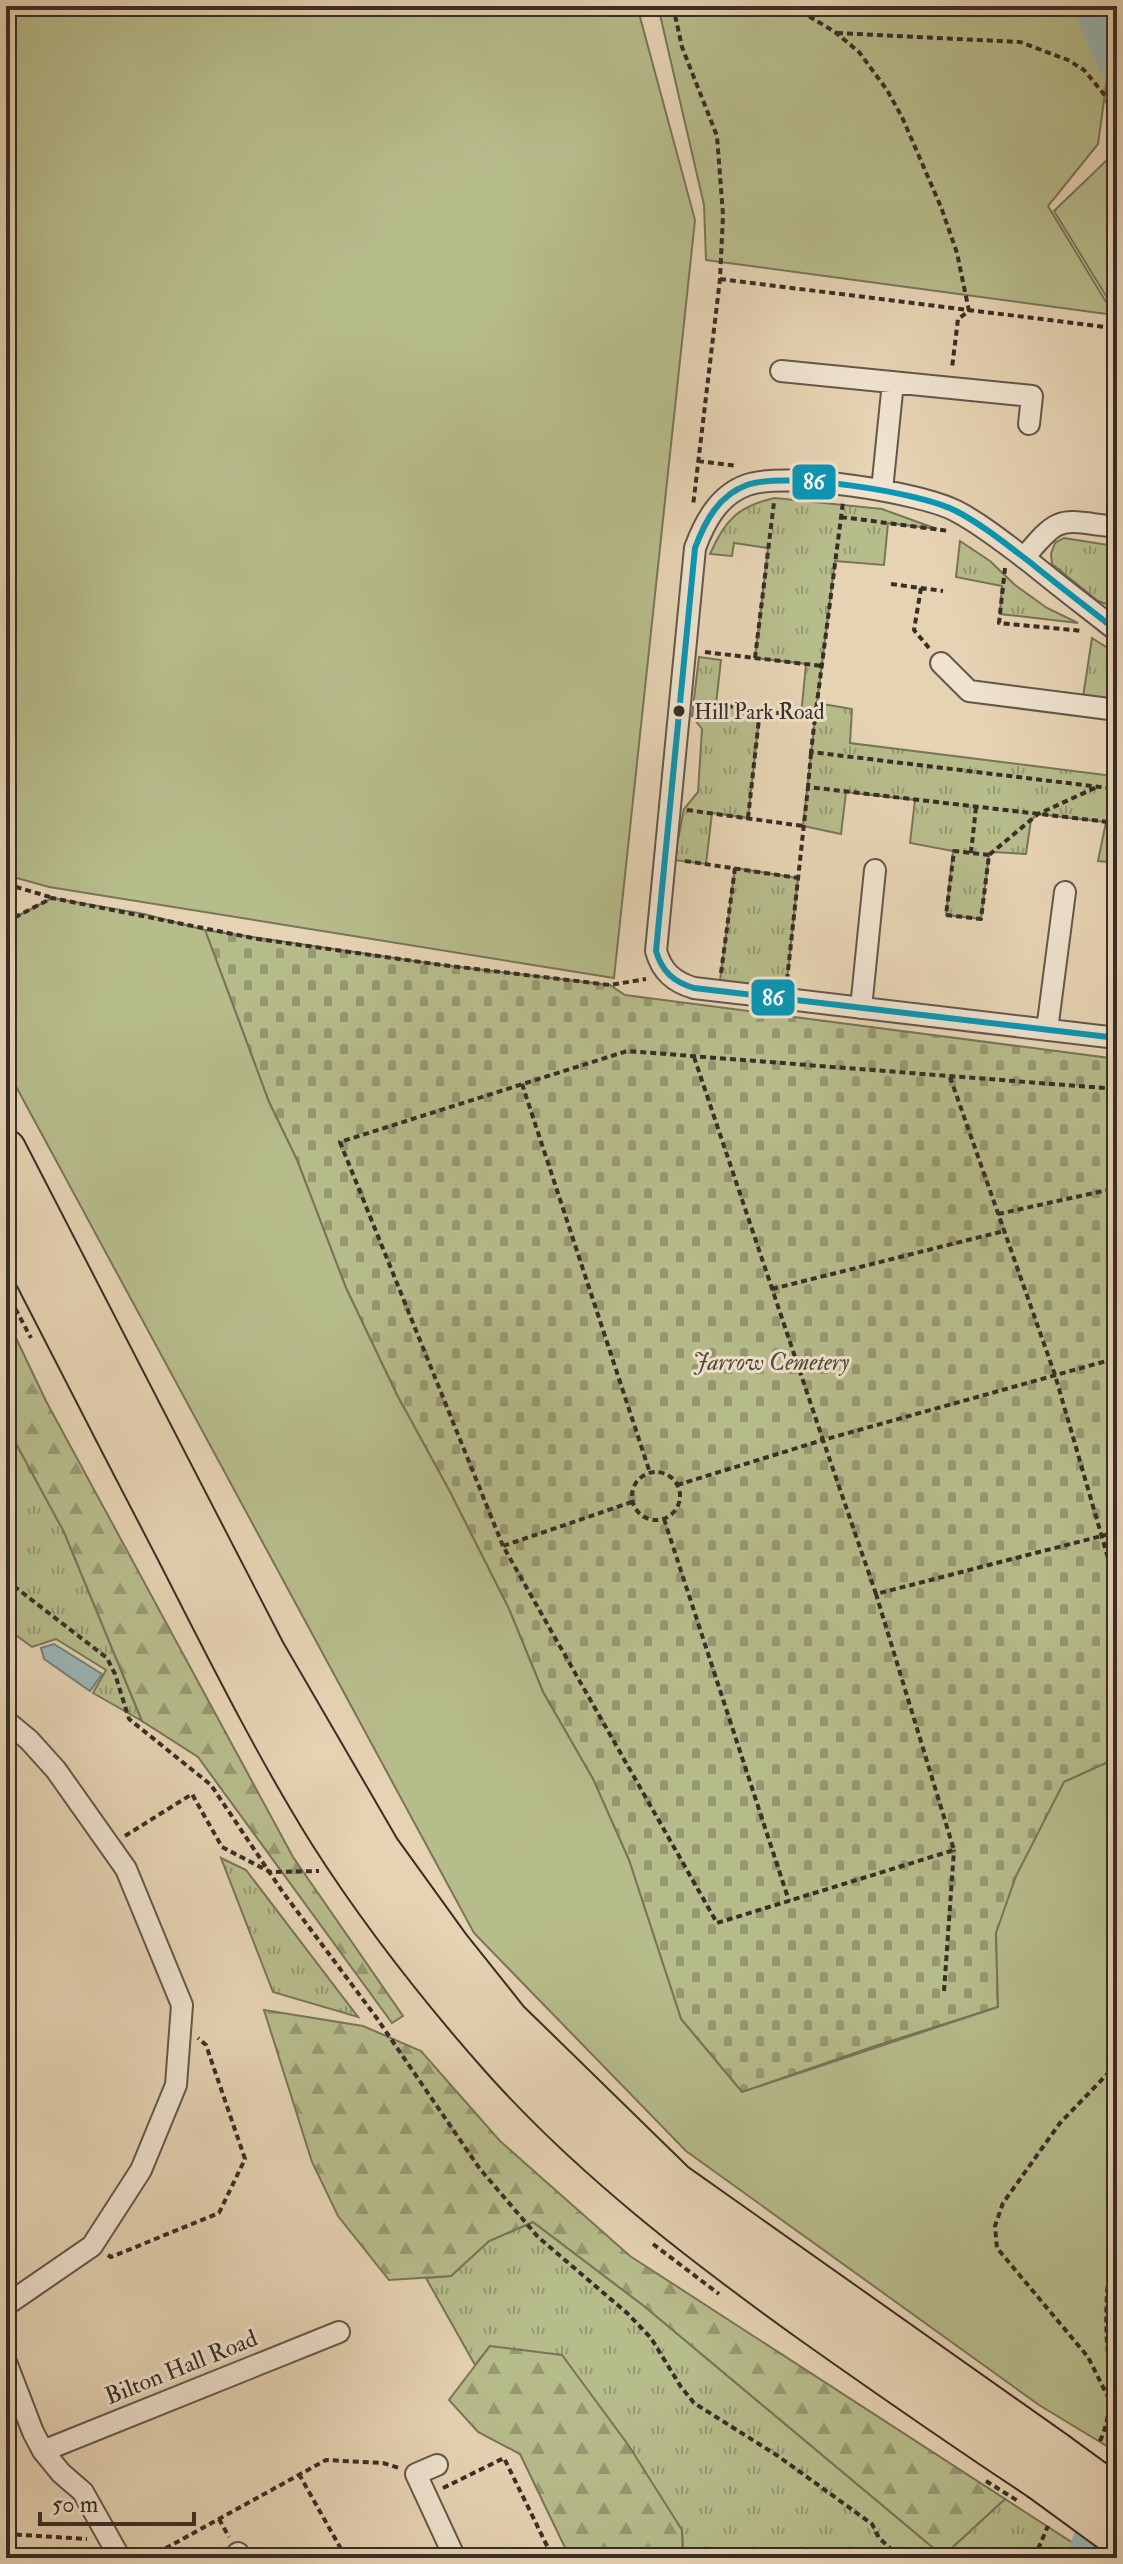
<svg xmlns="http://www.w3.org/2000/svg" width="1123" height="2564" viewBox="0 0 1123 2564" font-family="'IM FELL Double Pica',serif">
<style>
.grass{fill:url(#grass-tufts);stroke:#787559;stroke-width:2}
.forest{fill:url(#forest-firs);stroke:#787559;stroke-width:2}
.cemetery{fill:url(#cemetery-stones);stroke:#787559;stroke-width:2}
.green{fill:#b7bc8b;stroke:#787559;stroke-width:2}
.water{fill:#9ab6b7;stroke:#73807d;stroke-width:2}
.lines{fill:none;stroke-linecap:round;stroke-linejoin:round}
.river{stroke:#9ab6b7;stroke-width:38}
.street-casing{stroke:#64574a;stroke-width:24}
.highway-casing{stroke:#392e27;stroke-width:42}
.path{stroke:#392e27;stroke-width:4;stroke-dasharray:6 4;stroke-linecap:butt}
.street{stroke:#efe2ce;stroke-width:20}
.highway{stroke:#e6d3b3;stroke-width:38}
.highway-bridge-casing{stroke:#392e27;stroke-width:42;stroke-linecap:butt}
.path-bridge{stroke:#392e27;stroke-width:4;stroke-dasharray:6 4;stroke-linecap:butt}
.highway-bridge{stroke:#e6d3b3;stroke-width:38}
.bus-1-casing{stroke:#efe2ce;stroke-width:12}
.bus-1{stroke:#0997b5;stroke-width:6}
.bus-dot{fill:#392e27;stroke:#efe2ce;stroke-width:3}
.labels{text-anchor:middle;stroke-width:6;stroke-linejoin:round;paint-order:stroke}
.bus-label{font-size:22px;fill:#392e27;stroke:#efe2ce;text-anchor:start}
.park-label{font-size:24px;font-style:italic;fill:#524a3b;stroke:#efe2ce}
.street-label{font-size:24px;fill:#392e27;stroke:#efe2ce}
.line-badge{stroke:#efe2ce;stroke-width:3}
.badge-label{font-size:22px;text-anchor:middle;font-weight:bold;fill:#fff}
</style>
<defs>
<pattern id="grass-tufts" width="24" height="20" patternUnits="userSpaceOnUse" patternTransform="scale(2)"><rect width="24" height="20" fill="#b7bc8b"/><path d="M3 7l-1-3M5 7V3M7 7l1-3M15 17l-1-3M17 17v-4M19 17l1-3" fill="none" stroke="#969972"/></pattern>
<pattern id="forest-firs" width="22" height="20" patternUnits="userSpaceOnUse" patternTransform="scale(2)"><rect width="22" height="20" fill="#b7bc8b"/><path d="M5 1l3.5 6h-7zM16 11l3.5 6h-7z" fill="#969972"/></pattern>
<pattern id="cemetery-stones" width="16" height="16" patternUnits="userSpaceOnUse" patternTransform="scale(2)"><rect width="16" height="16" fill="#b7bc8b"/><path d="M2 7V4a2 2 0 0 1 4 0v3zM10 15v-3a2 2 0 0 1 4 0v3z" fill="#969972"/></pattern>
</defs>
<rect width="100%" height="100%" fill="#e6d3b3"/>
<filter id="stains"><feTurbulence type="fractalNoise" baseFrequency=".0025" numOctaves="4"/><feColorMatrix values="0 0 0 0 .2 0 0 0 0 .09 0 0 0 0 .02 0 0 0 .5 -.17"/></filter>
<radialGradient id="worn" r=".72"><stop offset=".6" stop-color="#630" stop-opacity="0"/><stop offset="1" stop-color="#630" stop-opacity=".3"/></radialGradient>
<!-- grass -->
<path class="grass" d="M775 498 882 509 937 529 888 523 884 565 835 561 817 703 852 709 850 743 1105 775H1117V863L1098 861 1106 822 1038 814 1031 820 1026 854 993 852 989 855 981 919 946 915 953 851 910 843 915 800 846 792 841 834 803 826 815 719 801 716 806 664 755 658 768 548 734 543 732 556 710 554C725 520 738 506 775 498Z
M1064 538 1115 546 1109 605 1098 601 1052 564 1051 554 1055 543Z
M960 541 990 561 1015 585 1047 608 1078 623 1000 614 1002 586 956 577Z
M1092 638 1117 654V700L1083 697Z
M699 657 721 660 716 704 760 710 748 818 712 813 706 864 674 860 684 809 698 792 702 729 692 716Z
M735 868 798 878 786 989 720 980Z
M6 1425 64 1532 142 1721 93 1693 106 1670 56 1639 32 1647 6 1628Z
M221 1858 246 1870 358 2017 273 1992Z
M533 2222 644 2306 943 2556 1005 2499 1073 2543 1067 2558H683L682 2530 490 2346 475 2365 426 2278 451 2276 489 2241Z"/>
<!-- forest -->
<path class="forest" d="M1039 6 1117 8V118Z
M6 1317 46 1401 293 1857 403 2016 392 2023 198 1757 142 1721 64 1532 6 1425Z
M264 2010 363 2026 421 2051 500 2141 630 2256 1005 2499 943 2556 644 2306 533 2222 489 2241 451 2276 389 2280 338 2216 312 2162Z
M490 2346 562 2355 629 2446 682 2530 683 2558H570L520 2454 478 2432 449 2400Z"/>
<!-- cemetery -->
<path class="cemetery" d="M205 930 442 965 610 985 625 995 1117 1059V1758L1064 1782 1050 1813 996 1933 998 2007 875 2046 742 2092 681 2019 629 1860 593 1779 543 1692 509 1609 449 1490 397 1395 346 1288 297 1160 269 1102Z"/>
<!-- green -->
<path class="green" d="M6 6H637L695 220 614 978 49 887 6 875Z
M658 6H1117L1098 144 1048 206 1114 315 706 260 704 205Z
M1109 158 1117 172V314L1054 211Z
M52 898 144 914 205 930 269 1102 297 1160 346 1288 397 1395 449 1490 509 1609 543 1692 593 1779 629 1860 681 2019 742 2092 998 2007 996 1933 1016 1876 1064 1782 1117 1758V2429L1110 2448 1039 2405 686 2151 474 1933 6 1068V922Z"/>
<!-- water -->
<path class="water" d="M54 1644 102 1674 90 1691 44 1659 41 1648Z"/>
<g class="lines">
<!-- river -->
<path class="river" d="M1092 6 1117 62
M1085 2558 1111 2494"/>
<defs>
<path id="street" d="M781 371 1032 396 1029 424
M882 490 893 382
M1024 558C1061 512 1061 521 1117 527
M1117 631C1088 608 1059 586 1031 563 1007 545 983 525 956 511 919 492 785 471 747 485 719 495 705 521 695 548L656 951C662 972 674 982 694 988L1117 1038
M941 663 969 691 1117 710
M861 1008 875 870
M1047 1030 1065 892
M6 1721 29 1740 56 1770 126 1869 182 2005 176 2085 141 2170 92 2246 12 2301 6 2302
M6 2362 33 2432 43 2451 61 2473 83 2492 120 2558
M43 2451 339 2332
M437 2465 416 2474 455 2558
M238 2553 240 2558"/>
<path id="highway" d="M6 1149 265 1651 380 1849 450 1946 509 2020 676 2183 1057 2452
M6 1221C63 1332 120 1444 178 1555 226 1649 273 1744 329 1834 380 1914 439 1989 501 2059 592 2161 702 2245 812 2324 887 2377 962 2429 1039 2480"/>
</defs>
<!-- street casing -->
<use href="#street" class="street-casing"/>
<!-- highway casing -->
<use href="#highway" class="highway-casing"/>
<!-- path -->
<path class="path" d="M673 6 682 47 717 136 723 215 720 279 693 506
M792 6 835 32 859 52 887 90 902 117 941 207 957 253 969 311 958 319 952 368
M837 33 1020 42 1068 60 1084 70 1117 110
M720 279 1113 328 1117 334
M698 461 737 466
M841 517 949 531
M1005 568 999 623 1083 631
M891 584 943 591
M921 588 914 630 929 648
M1114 604 1117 580
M705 652 822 666
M755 658 774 502
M697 702 815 718 811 752 1117 789
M815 718 843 502
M811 753 808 787 1117 823
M687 810 803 826
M748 818 760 710
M6 851 16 887
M971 853 976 807
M989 855 954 851 946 915 981 919 989 855 1038 814 1097 787
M685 861 798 878
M6 884 50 897
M6 922 52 898 258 939 442 965 610 985 646 979
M721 973 735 868
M787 980 808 787
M694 1057 823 1440 1117 1358
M950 1077 1055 1375 1117 1589
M522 1084 650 1473
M998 1214 1117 1188
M772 1289 1004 1231
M6 1291 31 1338
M632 1496a24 24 0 1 1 48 0a24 24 0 1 1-48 0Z
M677 1485 823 1440 876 1594 1117 1532
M632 1502 503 1546 717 1923 954 1850 876 1594
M664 1519 789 1901
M503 1546 340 1142 627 1051 1117 1089
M6 1580 107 1658 115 1674 129 1719 211 1785 282 1891 376 2017 480 2169 538 2237 627 2313 651 2338 681 2387 694 2403 778 2456 872 2524 879 2538 901 2558
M125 1836 192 1794 222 1847 270 1872 319 1871
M944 1991 954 1850
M1117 2064 1060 2123 1003 2203 995 2226 997 2248 1088 2357 1109 2399 1117 2402
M653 2244 719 2294
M108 2255 111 2257 219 2213 245 2159 206 2045 198 2038
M1100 2441C1114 2411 1110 2376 1107 2343 1105 2306 1107 2268 1117 2232
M299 2474 346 2558
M443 2488 504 2458 553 2558
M219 2519 229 2537
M6 2534 87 2539
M148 2558 326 2460 383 2463 399 2468
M1034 2558 1048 2526"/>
<!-- street -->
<use href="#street" class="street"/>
<!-- highway -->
<use href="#highway" class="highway"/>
<defs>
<path id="highway-bridge" d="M1057 2452 1117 2496
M1039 2480 1117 2537"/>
</defs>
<!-- highway-bridge casing -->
<use href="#highway-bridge" class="highway-bridge-casing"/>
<!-- path-bridge -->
<path class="path-bridge" d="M986 2481 1018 2501"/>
<!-- highway-bridge -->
<use href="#highway-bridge" class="highway-bridge"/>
<defs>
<path id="bus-1" d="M1117 631C1088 608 1059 586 1031 563 1007 545 983 525 956 511 919 492 785 471 747 485 719 495 705 521 695 548L656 951C662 972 674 982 694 988L1117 1038"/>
</defs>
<!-- bus-1 casing -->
<use href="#bus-1" class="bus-1-casing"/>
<!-- bus-1 -->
<use href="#bus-1" class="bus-1"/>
</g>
<!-- markers -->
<circle class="bus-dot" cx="679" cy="711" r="7"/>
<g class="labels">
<!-- bus labels -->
<g class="bus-label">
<text x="694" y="719">Hill Park Road</text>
</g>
<!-- park labels -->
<g class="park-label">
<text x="771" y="1370">Jarrow Cemetery</text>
</g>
<!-- street labels -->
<g class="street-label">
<text transform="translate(181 2367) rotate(-22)" y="8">Bilton Hall Road</text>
</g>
</g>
<g class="line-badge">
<rect x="791" y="463" width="46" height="38" rx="8" fill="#0997b5"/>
<rect x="750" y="978" width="46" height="39" rx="8" fill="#0997b5"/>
</g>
<g class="badge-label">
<text x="814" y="489">86</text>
<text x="773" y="1005">86</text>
</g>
<!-- margin -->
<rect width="1123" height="2564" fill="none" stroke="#e6d3b3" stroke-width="32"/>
<rect x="8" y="8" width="1107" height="2548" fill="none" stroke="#392e27" stroke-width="4"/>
<rect x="16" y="16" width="1091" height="2532" fill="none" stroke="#392e27" stroke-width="2"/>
<!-- scale -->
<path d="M40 2512v12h154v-12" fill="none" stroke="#392e27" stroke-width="4"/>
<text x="52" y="2512" font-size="24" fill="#392e27" stroke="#efe2ce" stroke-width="6" paint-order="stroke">50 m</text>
<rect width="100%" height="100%" filter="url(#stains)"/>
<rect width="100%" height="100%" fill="url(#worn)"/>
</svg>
